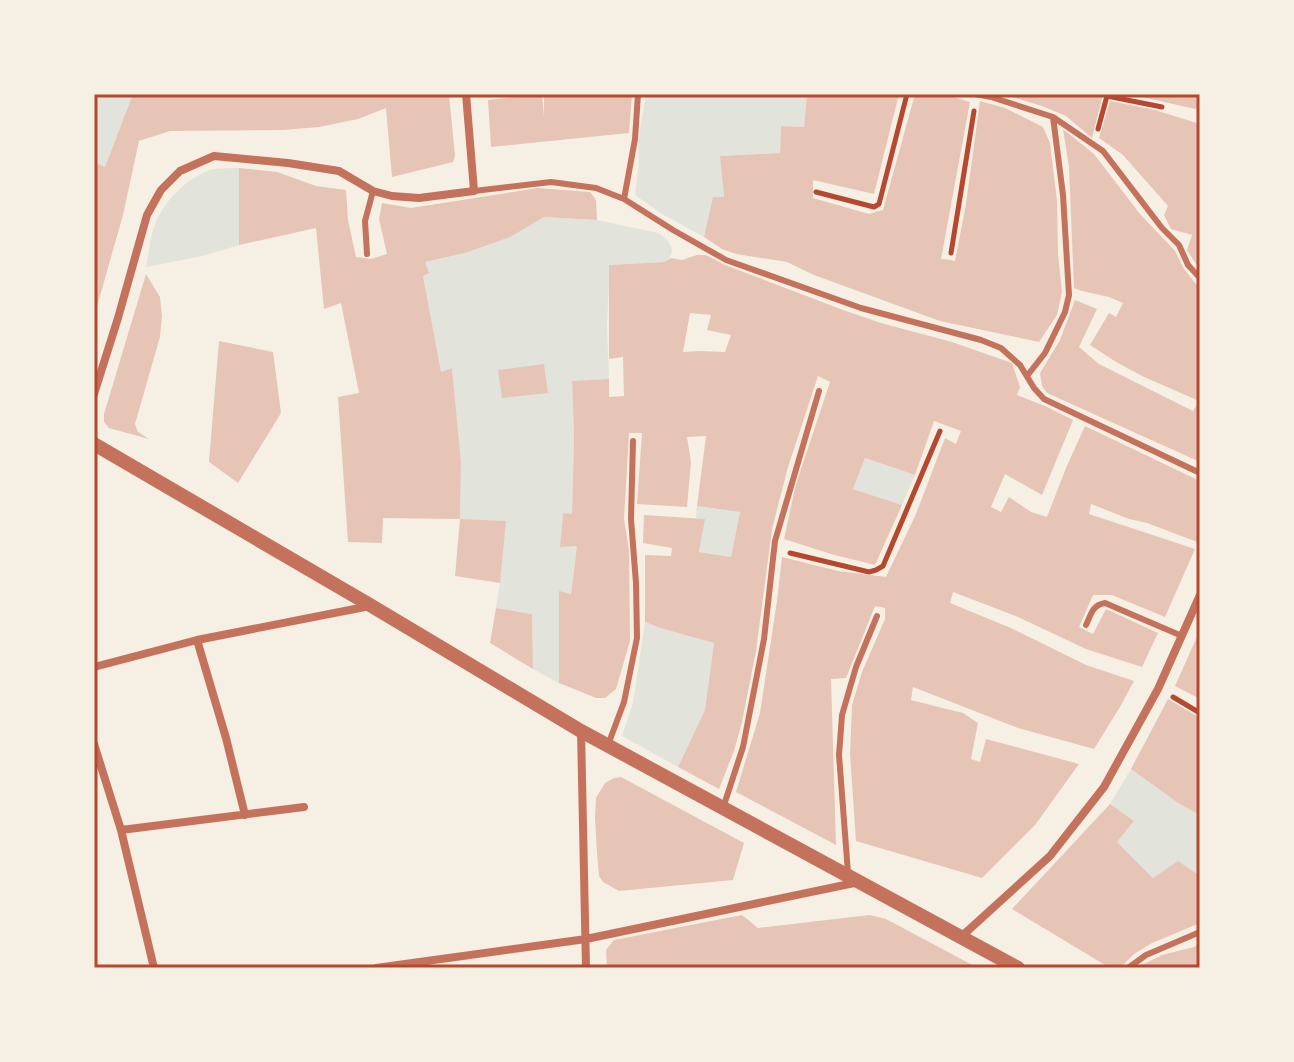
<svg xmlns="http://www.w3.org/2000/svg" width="1294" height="1062" viewBox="0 0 1294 1062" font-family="'Golos Text',sans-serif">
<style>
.green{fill:#e2e4dc}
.building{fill:#e6c5b7;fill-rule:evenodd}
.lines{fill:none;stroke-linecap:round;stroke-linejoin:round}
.path{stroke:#b5482f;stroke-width:5}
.service{stroke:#c5725c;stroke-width:6}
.minor{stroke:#c5725c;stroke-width:8}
.tertiary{stroke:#c5725c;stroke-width:14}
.neatline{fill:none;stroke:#b5482f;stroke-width:3}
</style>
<rect width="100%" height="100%" fill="#f6efe4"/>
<!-- green -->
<path class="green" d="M94 94H133L105 167 94 162Z
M646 94H807L804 127 781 126 780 153 720 156 724 197 712 206 704 237 662 214 635 195 639 162 638 141Z
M239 168V245L203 256 146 267C149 254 150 237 155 224 164 201 189 175 214 169 222 168 231 168 239 168Z
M544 217 597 220 658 233C670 240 679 253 664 262L610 265 607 325 609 379 572 382 574 436 572 514H563L560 546H577L571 594 559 592V683L533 669 532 614 496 608 500 583 460 519 461 460 452 369 441 372 423 276 425 262 465 253Z
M865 458 915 475 902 505 853 489Z
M697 506 740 512 731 557 699 552 704 520 696 518Z
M645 622 660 628 714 643 705 710 678 767 622 736 633 703Z
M1131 769 1178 803 1200 815V876L1153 878 1117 842 1134 821 1110 804Z"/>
<!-- building -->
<path class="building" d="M133 94H449L455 156 453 162 392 177 386 108 358 119 319 127 284 130 170 131 139 141 123 215 94 317V162L105 167Z
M542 94 544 117V94H632L629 133 491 147 488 100Z
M807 94H899L874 194 813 180V198L869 214 883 210 915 94H943L970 102 941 259 951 260 955 261 966 204 980 101 1005 108 1043 127 1050 143 1057 201 1058 254 1062 292 1057 315 1039 342 940 321 814 275 787 262 736 254 722 249 704 237 713 197H724L720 156 780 153 781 126 804 127Z
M1002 94H1103L1092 138 1066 116 1042 106Z
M1134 94H1200V110L1133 95Z
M1110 101 1155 110 1200 124V270L1187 250 1192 235 1171 229 1164 215 1168 206 1123 155 1099 138Z
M1063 129 1094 154 1140 214 1175 251 1184 269 1200 289V462L1047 393 1042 386 1040 373 1060 340 1075 300 1097 309 1079 347 1099 364 1193 411 1199 401 1142 376 1116 362 1090 345 1109 313 1116 317 1123 303 1109 297 1082 291 1074 288 1069 167Z
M239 168 277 172 316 186 346 190 348 220 356 257 371 259 387 254 379 219 382 203 411 208 538 188 590 192 596 200 597 220 544 217 510 237 465 253 425 262 429 273 423 276 441 372 452 368 461 461 460 519 506 521 500 583 455 576 460 519 383 518 382 543 348 542 338 397 359 393 341 303 324 309 316 228 239 245Z
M697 255H706L725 265 843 310 881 323 952 342 1012 363 1020 387 1017 395 1045 406 1073 420 1042 495 1005 474 991 507 1001 512 1009 497 1031 512 1047 517 1066 468 1085 426 1200 481V543L1147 523 1129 519 1091 504 1089 514 1195 549 1165 617 1112 595H1093L1079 627 1093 634 1106 609 1158 633 1142 667 1086 649 1018 617 953 592 950 603 1011 628 1086 665 1134 681 1120 707 1094 749 1018 728 913 687 911 700 963 713 978 723 971 759 980 762 986 739 1079 764 1035 825 982 878 856 841 850 754 852 705 862 672 885 619V608L875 606 846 678 831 679 836 845 736 792 760 713 777 601 782 557 838 571 886 577 916 514 945 438 956 444 961 431 934 421 915 475 865 458 853 489 902 505 875 565 831 554 784 539 796 484 830 382 818 376 788 467 772 529 756 651 742 722 734 751 719 789 678 767 705 710 714 643 660 628 645 622V555L671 556 672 548 643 543 644 515 705 519 699 552 731 557 740 512 697 506 706 436 687 437 691 462 687 507 637 504 642 433H629L624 519 629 550 630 641 616 689 605 698H596L559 683V591L571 594 577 546 560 547 563 513 572 514 574 436 572 381 609 379V397L624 396 623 357 609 359V265L664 262 671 258 682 260ZM690 313 711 315 707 330 731 335 725 352 699 351 683 352Z
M146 274 160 297 162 316 160 337 135 424 138 432 149 439 109 428 104 422V414Z
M219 341 273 352 281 413 238 483 209 462Z
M544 364 548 393 502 398 498 370Z
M496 608 532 614 533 669 490 643Z
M1200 630V699L1175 686Z
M1168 699 1200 718V815L1178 803 1131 769Z
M621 777 744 843 733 880 619 891 603 882 599 876 597 853 595 818 596 798 605 783 614 778Z
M1110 804 1134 821 1117 842 1153 878 1178 861 1200 876V923L1152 943 1134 954 1120 968H1110L1012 909Z
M742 915 758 928 870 915 886 919 978 968H607L606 950 614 940Z
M1200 944V968H1136L1162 955 1194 947Z"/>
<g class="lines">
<!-- path -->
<path class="path" d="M1107 96 1162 107
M1098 129 1107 96
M816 192 874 207 879 204 907 94
M951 253 974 111
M790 553 869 572 876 570 883 566 940 431
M1173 697 1200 713"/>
<!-- service -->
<path class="service" d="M975 94 991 97 1053 117 1103 151 1162 228 1179 245 1188 265 1200 278
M474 191 551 182 596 188 624 199 673 230 726 260 861 308 981 340 1001 348 1020 365 1034 388 1044 399 1200 473
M624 199 635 139 638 94
M367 254 365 221 373 191
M1027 376 1045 353 1065 312 1069 295 1063 195 1053 117
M1086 625C1091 615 1092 605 1105 603L1182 636
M608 745 624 702 637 638 636 583 631 519 633 441
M723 808 743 747 764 639 775 541 819 391
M848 873 839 755 842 715 856 667 877 616
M1128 968 1146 955 1200 932"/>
<!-- minor -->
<path class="minor" d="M94 394 118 318 147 215 161 190 180 171 214 156 288 163 339 171 373 191 392 196 419 198 474 191 466 94
M197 640 226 738 245 815
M94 667 197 640 370 606
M581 731 586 968
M94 744 121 830 154 968
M121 830 304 807
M962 936 1050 856 1104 787 1158 689 1200 595
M376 968 586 939 859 882"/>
<!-- tertiary -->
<path class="tertiary" d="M94 444 370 605 581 731 1018 968"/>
</g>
<!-- border -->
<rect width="1294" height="1062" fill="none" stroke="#f6efe4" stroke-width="192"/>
<rect x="96" y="96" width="1102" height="870" class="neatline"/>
</svg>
